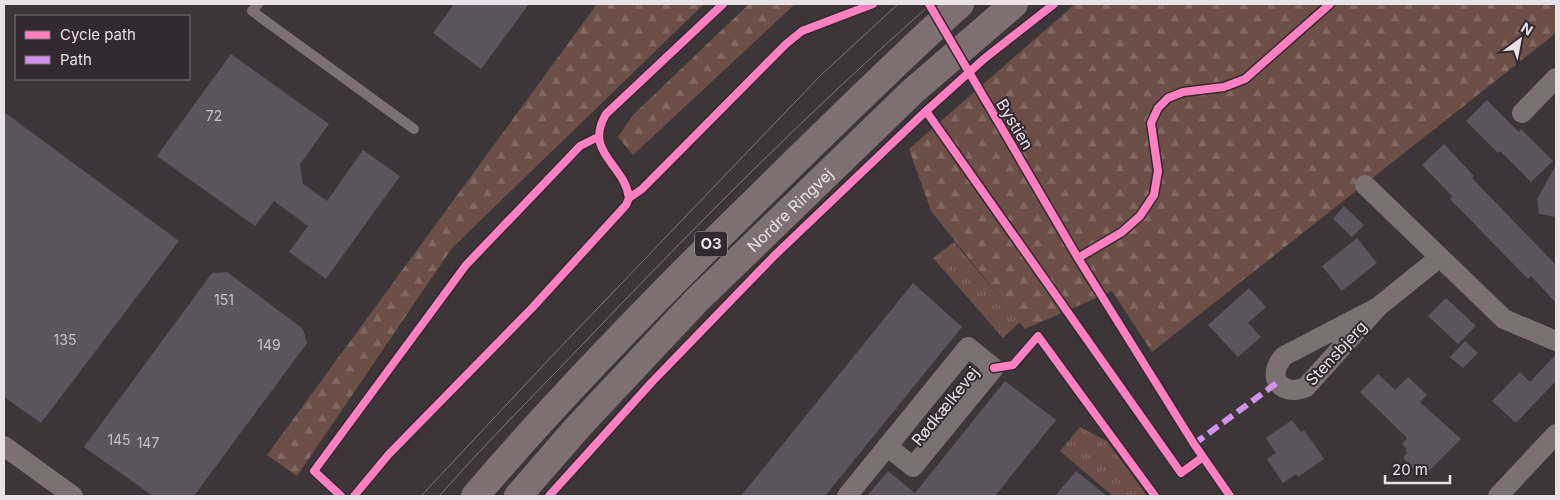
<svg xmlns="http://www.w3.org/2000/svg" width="1560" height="500" viewBox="0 0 1560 500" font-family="Inter,sans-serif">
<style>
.forest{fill:url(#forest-firs)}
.park{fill:url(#park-tufts)}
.building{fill:#5b555d}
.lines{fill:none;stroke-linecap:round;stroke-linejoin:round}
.lane{stroke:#7d7072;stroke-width:10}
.street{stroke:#7d7072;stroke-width:20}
.primary{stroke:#7f7073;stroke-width:28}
.tram{stroke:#7d7375;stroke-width:1}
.quiet{stroke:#d193ec;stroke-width:6;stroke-dasharray:12 6;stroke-linecap:butt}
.cycleway-casing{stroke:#342930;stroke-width:11}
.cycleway{stroke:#ff80c0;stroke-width:8}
.labels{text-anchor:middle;stroke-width:4;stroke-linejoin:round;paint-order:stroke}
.number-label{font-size:14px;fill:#c6bfc4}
.shield{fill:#342930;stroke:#b3aaaf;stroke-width:1}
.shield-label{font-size:15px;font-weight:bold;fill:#e9e2e6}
.street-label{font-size:16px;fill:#e9e2e6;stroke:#342930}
</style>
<defs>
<pattern id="forest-firs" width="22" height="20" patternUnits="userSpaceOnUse" patternTransform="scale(1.25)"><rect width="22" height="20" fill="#6c5047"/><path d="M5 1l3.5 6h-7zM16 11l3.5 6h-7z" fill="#816962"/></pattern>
<pattern id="park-tufts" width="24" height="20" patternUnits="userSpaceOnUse" patternTransform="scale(1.25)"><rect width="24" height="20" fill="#6c5047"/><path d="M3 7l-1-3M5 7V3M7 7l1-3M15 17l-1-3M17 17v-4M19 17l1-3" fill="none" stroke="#816962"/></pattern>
</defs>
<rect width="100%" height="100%" fill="#3c3639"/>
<!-- forest -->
<path class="forest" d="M597 4H704L452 248 297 476 267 455Z
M749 4H795L633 155 618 137 633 115Z
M1075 4H1556V33L1152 352 1112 291 1025 329 931 211 909 149Z"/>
<!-- park -->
<path class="park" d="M954 242 1020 322 1003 338 933 258Z
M1080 427 1107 441 1147 496H1113L1060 451Z"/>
<!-- building -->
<path class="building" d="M454 4H529L481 69 433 33Z
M231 54 329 124 300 164 303 184 327 201 363 150 400 176 326 279 289 252 308 226 274 201 255 226 157 156Z
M1487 100 1519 132 1521 129 1553 161 1531 182 1500 151 1498 153 1466 121Z
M4 112 179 241 41 423 4 397Z
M1444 144 1474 176 1472 178 1556 265V303L1531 276 1528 279 1450 199 1452 196 1422 165Z
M1556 165V217L1539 214 1537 199Z
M1344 206 1364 225 1352 237 1333 219Z
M1357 238 1377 263 1342 291 1322 266Z
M227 272 303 329 307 343 194 496H153L84 447 212 273Z
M913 283 962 327 825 496H741Z
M1249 288 1266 307 1248 323 1261 337 1238 357 1208 325Z
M1446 298 1476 326 1458 344 1428 316Z
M1465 341 1478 353 1463 368 1450 357Z
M1556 354V381L1516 423 1492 401 1520 372 1530 382Z
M1378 374 1395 390 1408 377 1427 395 1420 402 1461 439 1428 472 1427 470 1422 476 1403 458 1407 452 1405 451 1407 449 1402 444 1407 438 1360 392Z
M1005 381 1056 420 995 496H867L888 471 915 493Z
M1292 420 1301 432 1304 430 1324 459 1298 477 1296 474 1283 483 1267 459 1276 453 1266 438Z
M1076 471 1107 496H1055Z"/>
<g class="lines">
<!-- lane -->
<path class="lane" d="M258 4 252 11 414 129"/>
<!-- street -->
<path class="street" d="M1522 113 1556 78
M1365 185 1504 319 1556 341
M1378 307 1306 387C1281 398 1265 376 1284 356L1378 307 1440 257
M4 446 73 496
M847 496 968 347 994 368 913 467 887 446
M1498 496 1556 434"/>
<!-- primary -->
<g class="primary">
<path d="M475 496C563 393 659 295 756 200 823 134 890 68 960 4"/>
<path id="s1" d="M518 496 577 428 697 300 913 91 1014 4"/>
</g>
<!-- tram -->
<path class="tram" d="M421 496 552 356 820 76 898 4
M439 496C485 444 534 395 582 345 694 227 809 111 931 4"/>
<!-- quiet -->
<path class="quiet" d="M1194 444 1278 382"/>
<defs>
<path id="cycleway" d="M929 4 1078 258 1194 444 1230 496
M926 111 1181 473 1203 457
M629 198C625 164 583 153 606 114L723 4
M1078 258 1122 232 1140 216 1154 195 1158 171 1151 123 1158 108 1168 98 1183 92 1224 87 1245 79 1330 4
M994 368 1013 365 1038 336 1155 496
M341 496 314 471 466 265 580 146 598 137
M354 496 389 454 532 308 626 205 629 198 642 189 786 44 802 31 873 4
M549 496 652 382 774 256 926 111 985 58 1054 4"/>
</defs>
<!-- cycleway casing -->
<use href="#cycleway" class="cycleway-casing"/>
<!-- cycleway -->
<use href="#cycleway" class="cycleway"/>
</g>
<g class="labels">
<!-- number labels -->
<g class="number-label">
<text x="214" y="121">72</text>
<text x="224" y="305">151</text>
<text x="65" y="345">135</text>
<text x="269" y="350">149</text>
<text x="119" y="445">145</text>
<text x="148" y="448">147</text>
</g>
<!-- shield labels -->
<rect class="shield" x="695" y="231.5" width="32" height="25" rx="4"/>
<g class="shield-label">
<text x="711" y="249">O3</text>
</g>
<!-- street labels -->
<g class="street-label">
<text transform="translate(1015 124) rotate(59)" y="6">Bystien</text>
<text dy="6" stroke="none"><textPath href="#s1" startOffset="395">Nordre Ringvej</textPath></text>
<text transform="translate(1336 353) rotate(-47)" y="6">Stensbjerg</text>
<text transform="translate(945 406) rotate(-51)" y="6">Rødkælkevej</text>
</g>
</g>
<!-- border -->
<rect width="1560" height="500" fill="none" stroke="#e9e2e6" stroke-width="10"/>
<!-- legend -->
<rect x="15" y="15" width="175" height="65" fill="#342930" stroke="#7c7379"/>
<rect x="25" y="31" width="25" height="8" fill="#ff80c0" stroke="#7c7379"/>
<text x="60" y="40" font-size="15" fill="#e9e2e6">Cycle path</text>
<rect x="25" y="56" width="25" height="8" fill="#d193ec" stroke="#7c7379"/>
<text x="60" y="65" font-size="15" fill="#e9e2e6">Path</text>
<!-- north arrow -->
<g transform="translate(1520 40) rotate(32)" stroke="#342930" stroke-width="4" paint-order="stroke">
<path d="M0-4L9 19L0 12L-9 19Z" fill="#e9e2e6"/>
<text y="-8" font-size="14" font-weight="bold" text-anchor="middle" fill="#e9e2e6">N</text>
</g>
<!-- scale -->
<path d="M1385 475v8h65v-8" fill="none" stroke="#e9e2e6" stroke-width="2.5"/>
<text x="1392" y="475" font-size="15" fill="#e9e2e6" stroke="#342930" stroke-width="4" paint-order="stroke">20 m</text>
</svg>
